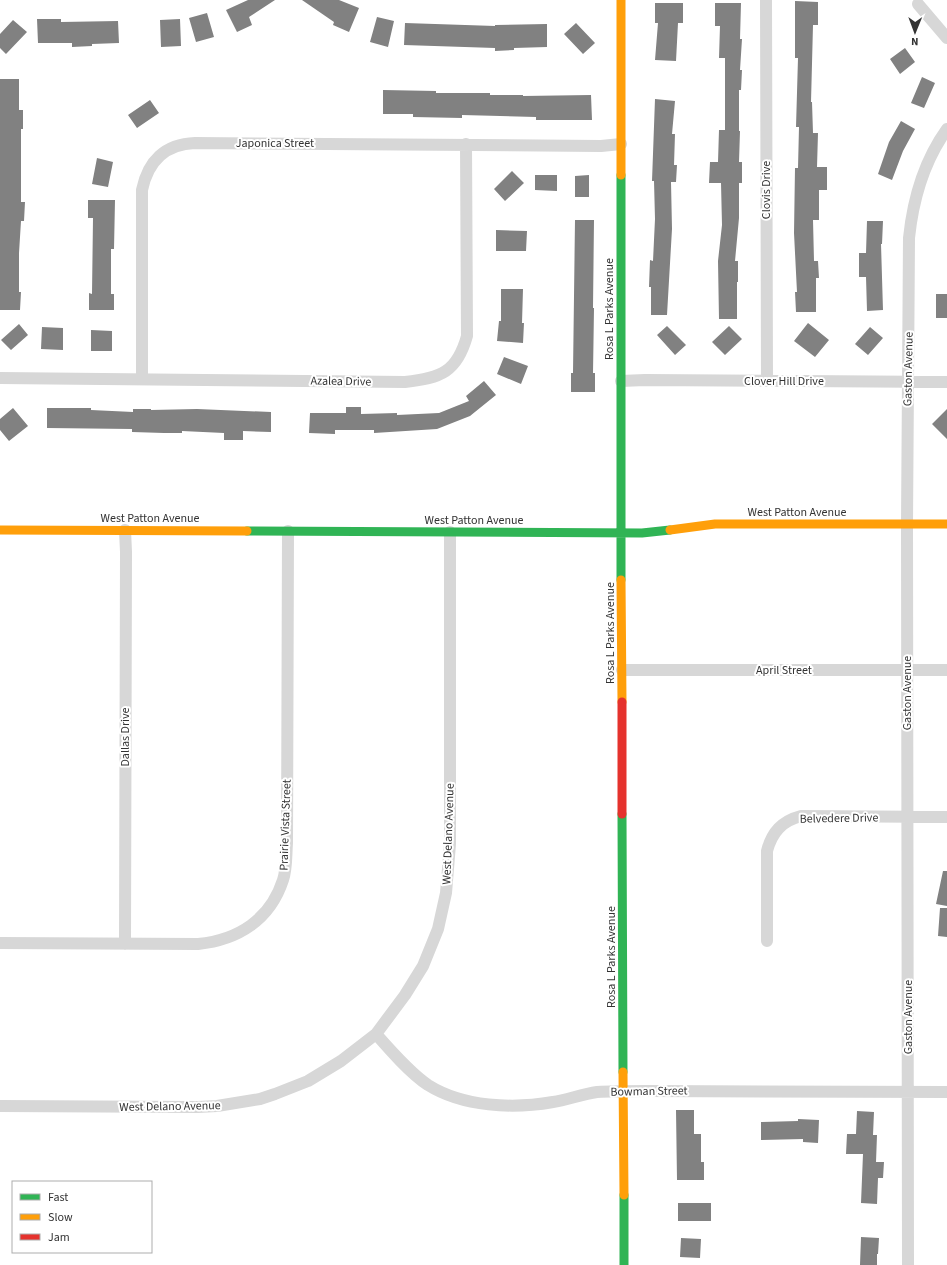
<svg xmlns="http://www.w3.org/2000/svg" width="947" height="1265" viewBox="0 0 947 1265" font-family="'Source Sans 3',sans-serif">
<style>
.building{fill:#818181}
.lines{fill:none;stroke-linecap:round;stroke-linejoin:round}
.street{stroke:#d7d7d7;stroke-width:12}
.fast{stroke:#30b455;stroke-width:9}
.slow{stroke:#ff9f0a;stroke-width:9}
.jam{stroke:#e5322d;stroke-width:9}
.labels{text-anchor:middle;stroke-width:4;stroke-linejoin:round;paint-order:stroke}
.street-label{font-size:12px;fill:#333;stroke:#fff}
</style>
<rect width="100%" height="100%" fill="#fff"/>
<!-- building -->
<path class="building" d="M248 0H275L249 17 252 25 237 32 226 10Z
M302 0H339L359 8 349 32 333 25 334 22Z
M795 1 818 2V25H813L811 102H812L813 133H818L817 167H827V190H819V220H813L814 261H818L819 278H816V312H796L795 292H797L794 233 795 168H798L799 127H796L798 58H795Z
M655 3H683V23H678L676 61 655 60 658 23H655Z
M715 3H741L740 39H742L740 70H742L741 90H739V131H740L739 162H742V183H739V218L735 261H738V282H737V319H719L718 261 722 225 721 183H709L710 162H718L719 130H725V58H719L720 26H715Z
M207 13 214 37 196 42 189 18Z
M377 17 394 21 388 47 370 42Z
M37 19H61V22L118 21 119 43 92 44V46L72 47V43H38Z
M180 19 181 46 161 47 160 20Z
M13 20 27 32 6 54 0 48V34Z
M405 23 495 26V25L547 24V47L514 48V50L495 51V48L404 45Z
M576 23 595 43 583 54 564 34Z
M905 48 915 62 900 74 890 59Z
M922 77 935 83 924 108 911 103Z
M0 79H19V110H23V129H21V202H25L24 221H21L19 253V292H21L20 310H0Z
M383 90 436 91V93H490V95H523V96L591 95 592 120H536V117L462 115V118L413 117V114H383Z
M655 99 675 101 672 134H675L674 165H677L676 182H671L672 229 667 315H651V287H649L650 260 653 261 655 219 654 181H652Z
M150 100 159 113 137 128 128 115Z
M901 121 915 129 903 151 892 180 878 174 889 142Z
M97 158 113 162 108 187 92 184Z
M512 171 524 183 505 201 494 189Z
M535 175H557V191L535 190Z
M589 175V197H575V176Z
M88 200H115L114 249H111V294H114V310H89V293L92 294 93 218H88Z
M575 220H594L593 308H594L593 373H595V392H571V373H573Z
M867 221H883L882 244H881L883 310 867 311 866 277H859V253H866Z
M496 230 527 231 526 251H496Z
M501 289H523L522 323H524L523 343 497 341 499 321H501Z
M936 294H947V318H936Z
M808 323 829 340 815 357 794 341Z
M19 324 28 335 11 350 1 340Z
M667 326 686 345 675 355 657 335Z
M729 326 742 339 725 355 712 342Z
M42 327 63 328V350L41 349Z
M870 327 883 338 868 355 855 344Z
M91 330 112 331V351H91Z
M504 357 528 366 521 384 497 374Z
M484 381 496 395 470 416 437 429 374 433V430H335V434L309 433 310 413H346V407H361V414L397 413V415L439 413 469 401 466 396Z
M13 408 28 426 9 441 0 430V419Z
M47 408H91V410L133 412V409H151V410L197 409 271 412V432L243 431V440H224V433L182 431V433H164L132 432V429L47 428Z
M947 409V439L932 424Z
M943 871H947V906L936 904Z
M940 908H947V937L938 936Z
M676 1110H694V1134H701V1162H704V1180H677Z
M857 1111 874 1112 873 1135H877L876 1162H884L883 1178H878L877 1204 861 1203 863 1154H846L847 1134H856Z
M798 1119 819 1120 818 1143 803 1142V1139L761 1140V1122L798 1121Z
M678 1203H711V1221H678Z
M861 1237 879 1238 878 1254H877V1265H860Z
M681 1238 701 1239 700 1258 680 1257Z"/>
<g class="lines">
<!-- street -->
<path class="street" d="M766 0 767 381
M918 4 947 38
M0 378 405 382C441 378 457 372 467 336L466 144
M142 379V190C148 161 165 144 195 143L601 146 621 144
M621 381 645 380 947 382
M125 530 126 552 125 944
M622 670H947
M767 941V851C772 832 782 821 801 816L947 817
M0 943 198 944C238 940 270 920 283 880 287 868 286 855 287 843L288 531
M376 1034C390 1050 410 1073 428 1085 463 1107 513 1109 553 1102 567 1100 582 1094 597 1092 613 1091 630 1091 646 1091L947 1092
M0 1106 198 1107 217 1106 260 1099 275 1094 308 1081 341 1061 376 1034 405 995 423 966 438 929 446 893 450 844V532
M908 1265 907 524 909 238C913 199 924 161 947 129"/>
<!-- fast -->
<path class="fast" d="M621 175V580
M247 531 642 533 670 530
M622 814 623 1072
M624 1195V1265"/>
<!-- slow -->
<path class="slow" d="M621 0V175
M0 530 247 531
M670 530 715 524H947
M621 580 622 702
M623 1072 624 1195"/>
<!-- jam -->
<path class="jam" d="M622 702V814"/>
</g>
<g class="labels">
<!-- street labels -->
<g class="street-label">
<text x="275" y="147">Japonica Street</text>
<text transform="translate(766 190) rotate(-90)" y="4">Clovis Drive</text>
<text transform="translate(609 309) rotate(-90)" y="4">Rosa L Parks Avenue</text>
<text transform="translate(908 369) rotate(-89)" y="4">Gaston Avenue</text>
<text transform="translate(341 381) rotate(1)" y="4">Azalea Drive</text>
<text x="784" y="385">Clover Hill Drive</text>
<text x="797" y="516">West Patton Avenue</text>
<text x="150" y="522">West Patton Avenue</text>
<text x="474" y="524">West Patton Avenue</text>
<text transform="translate(610 633) rotate(-90)" y="4">Rosa L Parks Avenue</text>
<text x="784" y="674">April Street</text>
<text transform="translate(907 693) rotate(-90)" y="4">Gaston Avenue</text>
<text transform="translate(125 737) rotate(-90)" y="4">Dallas Drive</text>
<text transform="translate(839 818) rotate(-1)" y="4">Belvedere Drive</text>
<text transform="translate(285 825) rotate(-88)" y="4">Prairie Vista Street</text>
<text transform="translate(448 834) rotate(-88)" y="4">West Delano Avenue</text>
<text transform="translate(611 957) rotate(-90)" y="4">Rosa L Parks Avenue</text>
<text transform="translate(908 1017) rotate(-90)" y="4">Gaston Avenue</text>
<text transform="translate(649 1091) rotate(-1)" y="4">Bowman Street</text>
<text transform="translate(170 1106) rotate(-1)" y="4">West Delano Avenue</text>
</g>
</g>
<!-- legend -->
<rect x="12" y="1181" width="140" height="72" fill="#ffffff" stroke="#adadad"/>
<rect x="20" y="1194" width="20" height="6" fill="#30b455" stroke="#adadad"/>
<text x="48" y="1201" font-size="12" fill="#333333">Fast</text>
<rect x="20" y="1214" width="20" height="6" fill="#ff9f0a" stroke="#adadad"/>
<text x="48" y="1221" font-size="12" fill="#333333">Slow</text>
<rect x="20" y="1234" width="20" height="6" fill="#e5322d" stroke="#adadad"/>
<text x="48" y="1241" font-size="12" fill="#333333">Jam</text>
<!-- north arrow -->
<g transform="translate(915 32) rotate(181)" stroke="#ffffff" stroke-width="3" paint-order="stroke">
<path d="M0-3L7 15L0 10L-7 15Z" fill="#333333"/>
<text y="-6" font-size="11" font-weight="bold" text-anchor="middle" fill="#333333">N</text>
</g>
</svg>
